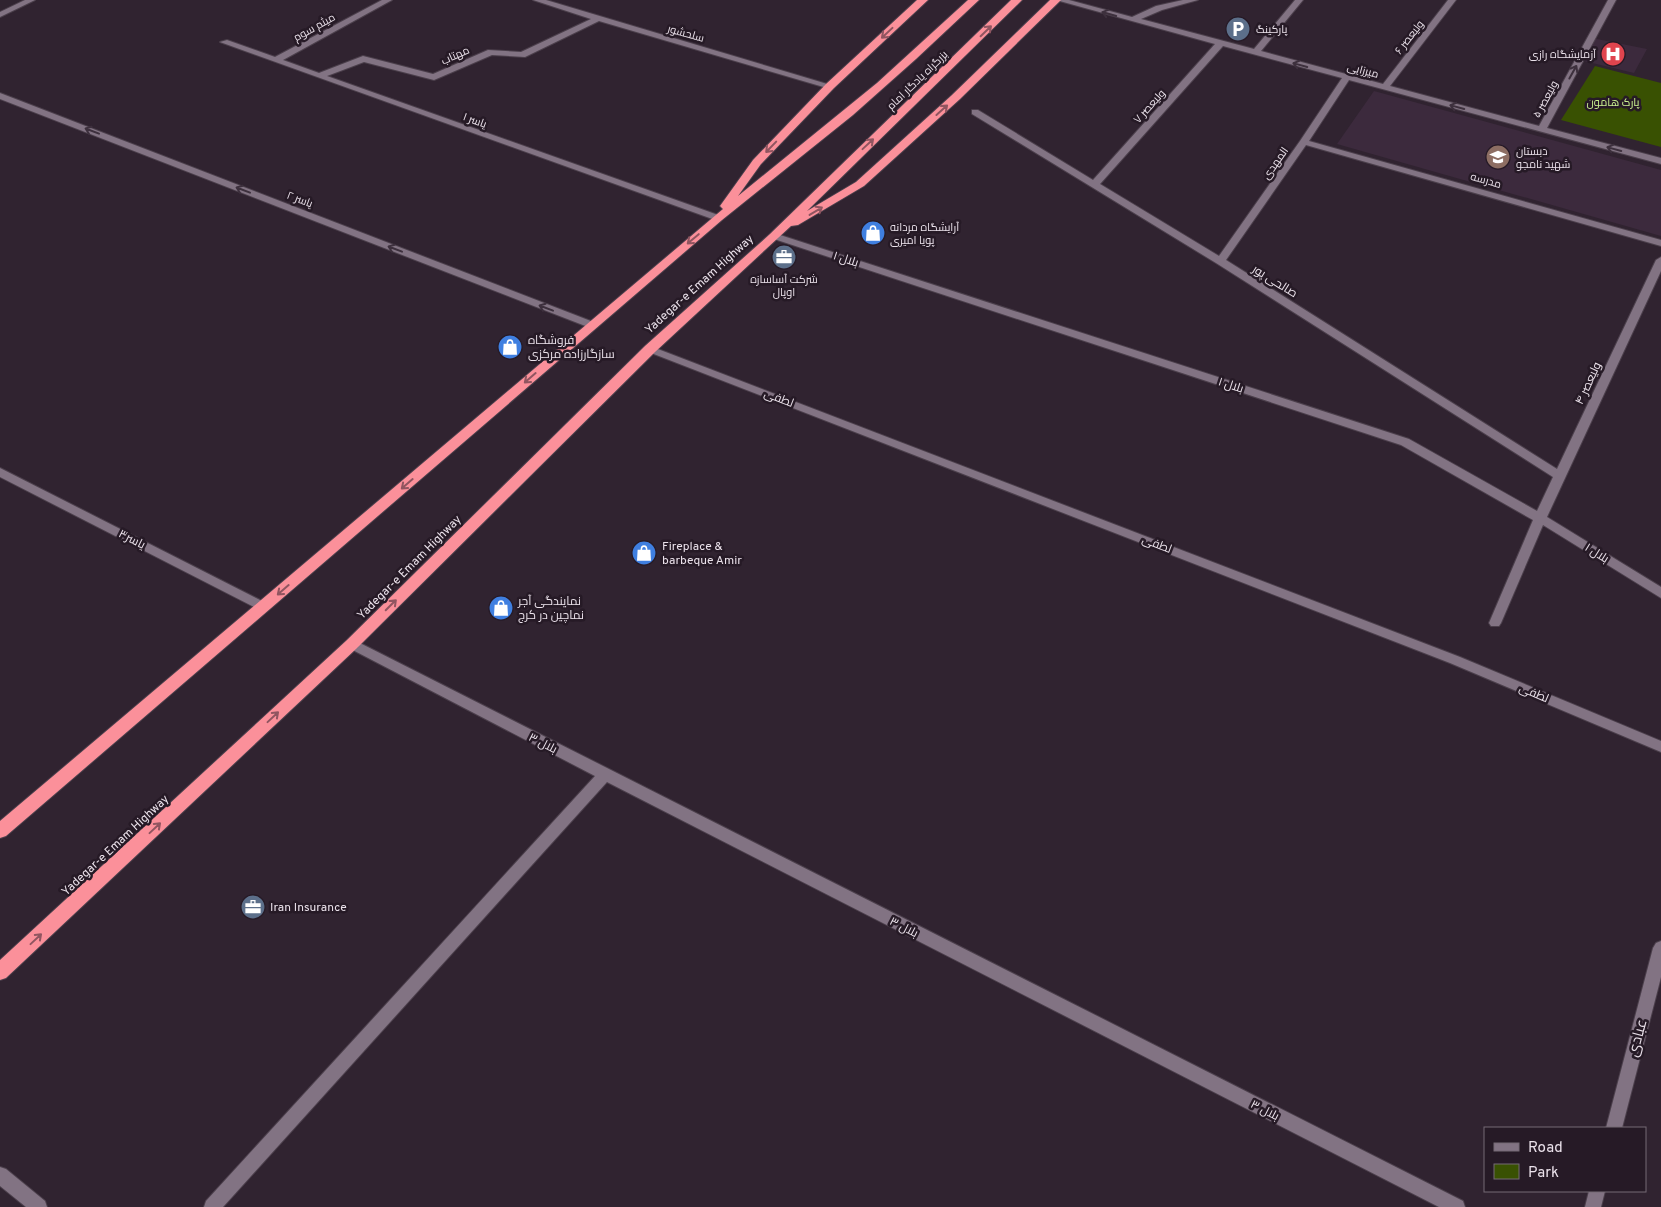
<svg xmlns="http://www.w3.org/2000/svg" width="1661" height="1207" viewBox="0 0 1661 1207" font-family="Overpass,Cairo,sans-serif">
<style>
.built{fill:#3c2a3d}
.green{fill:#395102}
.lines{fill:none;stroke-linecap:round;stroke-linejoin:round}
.minor-casing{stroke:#4b3f4b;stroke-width:2}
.highway-casing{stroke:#4b3f4b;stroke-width:2}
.minor{fill:#827383;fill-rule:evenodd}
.highway{fill:#fb909a;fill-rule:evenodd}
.oneway{stroke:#3d303d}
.oneway2{stroke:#905560}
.labels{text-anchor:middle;stroke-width:5;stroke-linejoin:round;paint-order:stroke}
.far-street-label{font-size:11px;fill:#ebe2eb;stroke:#261a26}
.far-poi-label{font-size:11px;fill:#ebe2eb;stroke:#261a26;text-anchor:start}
.far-park-label{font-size:11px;fill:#ccf391;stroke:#261a26}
.street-label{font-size:12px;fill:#ebe2eb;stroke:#261a26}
.poi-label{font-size:12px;fill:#ebe2eb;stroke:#261a26;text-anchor:start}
.near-street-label{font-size:15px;fill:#ebe2eb;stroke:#261a26}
</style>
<rect width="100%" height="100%" fill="#302330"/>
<!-- built -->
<path class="built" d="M1592 38 1647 49 1634 73 1580 60Z
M1374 91 1661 170V236L1337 144Z"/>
<!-- green -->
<path class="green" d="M1595 66 1661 83V147L1561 120Z"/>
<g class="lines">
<defs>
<path id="minor" d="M25 0H35L0 17V12Z
M382 0H392L283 60 319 73 363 56 433 74 488 50 521 52 591 19 533 0H546L834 86 827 88 599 21 525 57 492 55 434 80 364 62 327 76 721 216V220L718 221 220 42 227 40 275 57Z
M1056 0H1069L1132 17 1156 6 1183 0H1198L1162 10 1141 19 1254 49 1295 0H1303L1261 51 1383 84 1448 0H1456L1390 86 1539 126 1608 0H1616L1547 128 1661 158V164L1349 80 1309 141 1661 240V246L1306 145 1226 260 1557 469 1656 260 1661 257V271L1547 517 1661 587V598L1543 525 1501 623 1499 626H1491L1489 623 1533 520 1401 445 771 238V234H777L1409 439 1537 511 1553 477 1216 263 972 114V110H978L1093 180 1215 44ZM1223 46 1342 78 1300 141 1219 256 1100 184Z
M0 93 596 323 597 325 592 328 588 327 0 99Z
M650 346 1460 657 1661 741V752L1450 663 646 351 645 349 646 347Z
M0 468 268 604 270 607 268 610H260L0 477Z
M352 639 1463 1201 1465 1207H1439L607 782 223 1207H204L206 1201 595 776 347 647 346 644 347 641Z
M1661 941V977L1622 1128H1606L1653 948 1656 943Z
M0 1167 6 1169 45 1201 47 1207H26L0 1186Z
M1589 1191H1605L1601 1207H1585Z"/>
<path id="highway" d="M917 0H928L834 88 761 164 738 196 877 83 968 0H979L916 59 853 115 722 220 6 836 0 838V821L723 209 720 206 753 160 826 84Z
M1011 0H1022L807 211 856 182 952 95 1050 0H1061L960 99 864 186 798 225 791 226 655 352 357 648 6 978 0 980V960L347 640 645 346 770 234Z"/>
</defs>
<!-- minor casing -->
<use href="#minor" class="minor-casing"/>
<!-- highway casing -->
<use href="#highway" class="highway-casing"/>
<!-- minor -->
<use href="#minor" class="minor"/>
<!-- highway -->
<use href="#highway" class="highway"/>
</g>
<!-- one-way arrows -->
<defs><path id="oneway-shaft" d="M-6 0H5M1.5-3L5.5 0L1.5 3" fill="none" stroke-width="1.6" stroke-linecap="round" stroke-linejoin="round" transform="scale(1.25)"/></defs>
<g class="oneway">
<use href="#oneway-shaft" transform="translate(1109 14) rotate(-164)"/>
<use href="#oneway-shaft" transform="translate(1300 65) rotate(-165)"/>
<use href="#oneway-shaft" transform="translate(1573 72) rotate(-61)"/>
<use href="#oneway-shaft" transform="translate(1457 107) rotate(-165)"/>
<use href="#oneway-shaft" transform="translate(92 131) rotate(-159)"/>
<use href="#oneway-shaft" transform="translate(1614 149) rotate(-165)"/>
<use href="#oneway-shaft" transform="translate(243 190) rotate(-159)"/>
<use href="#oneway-shaft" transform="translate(395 249) rotate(-159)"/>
<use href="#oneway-shaft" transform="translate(546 308) rotate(-159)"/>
</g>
<g class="oneway2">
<use href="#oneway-shaft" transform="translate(986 31) rotate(-44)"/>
<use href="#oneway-shaft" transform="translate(887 33) rotate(137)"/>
<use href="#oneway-shaft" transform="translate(942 110) rotate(-42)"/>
<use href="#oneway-shaft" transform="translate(868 144) rotate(-43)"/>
<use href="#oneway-shaft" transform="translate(771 147) rotate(134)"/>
<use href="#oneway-shaft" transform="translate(816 211) rotate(-31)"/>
<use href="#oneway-shaft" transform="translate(693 239) rotate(140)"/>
<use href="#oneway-shaft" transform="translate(530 378) rotate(139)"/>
<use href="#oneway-shaft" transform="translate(407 484) rotate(139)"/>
<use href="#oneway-shaft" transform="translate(283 590) rotate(139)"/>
<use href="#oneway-shaft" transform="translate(391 605) rotate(-45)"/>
<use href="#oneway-shaft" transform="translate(273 717) rotate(-43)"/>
<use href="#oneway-shaft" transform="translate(155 828) rotate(-43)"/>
<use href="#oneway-shaft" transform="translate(36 939) rotate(-43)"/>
</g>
<!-- icons -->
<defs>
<symbol id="parking-disc" viewBox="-11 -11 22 22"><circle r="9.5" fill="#5c6f8a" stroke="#261a26"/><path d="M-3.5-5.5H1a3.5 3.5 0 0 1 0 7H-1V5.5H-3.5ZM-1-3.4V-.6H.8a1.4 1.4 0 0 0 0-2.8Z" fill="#fff"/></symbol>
<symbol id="hospital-disc" viewBox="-11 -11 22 22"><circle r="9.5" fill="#e0444e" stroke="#261a26"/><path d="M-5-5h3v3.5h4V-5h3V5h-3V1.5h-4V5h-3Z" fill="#fff"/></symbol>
<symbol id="school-disc" viewBox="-11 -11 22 22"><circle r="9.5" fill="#8d6e63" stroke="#261a26"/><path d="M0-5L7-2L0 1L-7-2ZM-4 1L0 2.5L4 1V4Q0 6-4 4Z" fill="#fff"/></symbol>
<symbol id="shop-disc" viewBox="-11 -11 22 22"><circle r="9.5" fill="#3f7fe0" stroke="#261a26"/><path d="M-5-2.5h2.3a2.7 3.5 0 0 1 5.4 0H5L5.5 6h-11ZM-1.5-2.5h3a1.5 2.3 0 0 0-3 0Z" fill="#fff"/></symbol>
<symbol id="office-disc" viewBox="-11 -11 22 22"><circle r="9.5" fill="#5c6f8a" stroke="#261a26"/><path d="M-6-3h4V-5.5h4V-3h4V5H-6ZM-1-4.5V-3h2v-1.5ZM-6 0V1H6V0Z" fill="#fff"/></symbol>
</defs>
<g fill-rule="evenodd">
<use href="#parking-disc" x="1224" y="15" width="28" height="28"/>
<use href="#hospital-disc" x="1599" y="40" width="28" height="28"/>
<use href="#school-disc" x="1484" y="143" width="28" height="28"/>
<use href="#shop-disc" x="859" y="219" width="28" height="28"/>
<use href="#office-disc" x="770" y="243" width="28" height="28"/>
<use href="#shop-disc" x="496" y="333" width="28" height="28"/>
<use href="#shop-disc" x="630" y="539" width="28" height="28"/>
<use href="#shop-disc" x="487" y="594" width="28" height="28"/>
<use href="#office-disc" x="239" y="893" width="28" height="28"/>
</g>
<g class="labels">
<!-- far-street labels -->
<g class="far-street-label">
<text transform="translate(314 27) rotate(-29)" y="4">میثم سوم</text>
<text transform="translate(686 33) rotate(16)" y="4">سلحشور</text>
<text transform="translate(1409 37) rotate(-52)" y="4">ولیعصر ۶</text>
<text transform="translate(455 55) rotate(-24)" y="4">مهتاب</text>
<text transform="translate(1363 70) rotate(15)" y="4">میرزایی</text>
<text transform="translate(917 80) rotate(-44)" y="4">بزرگراه یادگار امام</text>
<text transform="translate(1545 99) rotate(-61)" y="4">ولیعصر ۵</text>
<text transform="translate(1149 106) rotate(-48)" y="4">ولیعصر ۷</text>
<text transform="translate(475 120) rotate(20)" y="4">یاسر ۱</text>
<text transform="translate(1275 163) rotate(-55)" y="4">المهدی</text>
<text transform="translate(1486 180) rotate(16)" y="4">مدرسه</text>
<text transform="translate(300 199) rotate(21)" y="4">یاسر ۲</text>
</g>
<!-- far-poi labels -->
<g class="far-poi-label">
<text x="1256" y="33">پارکینگ</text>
<text x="1596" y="58" text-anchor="end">آزمایشگاه رازی</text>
<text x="1516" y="155">دبستان<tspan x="1516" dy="13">شهید نامجو</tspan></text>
<text x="890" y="231">آرایشگاه مردانه<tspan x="890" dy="13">پویا امیری</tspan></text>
<text x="784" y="283" text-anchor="middle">شرکت آساسازه<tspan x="784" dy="13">اوپال</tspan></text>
</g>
<!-- far-park labels -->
<g class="far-park-label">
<text x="1613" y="106">پارک هامون</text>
</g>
<!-- street labels -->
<g class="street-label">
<text transform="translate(846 259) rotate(18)" y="4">بلال ۱</text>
<text transform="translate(1275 281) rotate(32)" y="4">صالحی پور</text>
<text transform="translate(699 284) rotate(-42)" y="4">Yadegar-e Emam Highway</text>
<text transform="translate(1588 383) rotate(-65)" y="4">ولیعصر ۴</text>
<text transform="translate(1231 385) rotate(18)" y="4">بلال ۱</text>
<text transform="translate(779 398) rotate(21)" y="4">لطفی</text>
<text transform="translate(132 539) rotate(27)" y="4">یاسر۳</text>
<text transform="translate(1157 544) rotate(21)" y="4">لطفی</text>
<text transform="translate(1597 553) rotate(32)" y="4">بلال ۱</text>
<text transform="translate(409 567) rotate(-45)" y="4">Yadegar-e Emam Highway</text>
<text transform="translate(1534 693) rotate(23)" y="4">لطفی</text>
<text transform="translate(543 743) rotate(27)" y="4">بلال ۳</text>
<text transform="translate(115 845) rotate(-43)" y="4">Yadegar-e Emam Highway</text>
<text transform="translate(904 927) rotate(27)" y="4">بلال ۳</text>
<text transform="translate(1265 1110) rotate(27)" y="4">بلال ۳</text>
</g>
<!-- poi labels -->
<g class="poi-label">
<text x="528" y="344">فروشگاه<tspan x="528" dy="14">سازگارزاده مرکزی</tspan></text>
<text x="662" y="550">Fireplace &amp;<tspan x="662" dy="14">barbeque Amir</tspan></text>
<text x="518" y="605">نمایندگی آجر<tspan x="518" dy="14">نماچین در کرج</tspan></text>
<text x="270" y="911">Iran Insurance</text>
</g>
<!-- near-street labels -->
<g class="near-street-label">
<text transform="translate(1637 1038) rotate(-75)" y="5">عبادی</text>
</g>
</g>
<!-- legend -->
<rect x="1484" y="1127" width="162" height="65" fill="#261a26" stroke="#756a75"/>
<rect x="1494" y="1143" width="25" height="8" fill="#827383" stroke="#756a75"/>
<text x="1528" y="1152" font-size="15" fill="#ebe2eb">Road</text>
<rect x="1494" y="1164" width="25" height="15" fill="#395102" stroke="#756a75"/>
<text x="1528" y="1177" font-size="15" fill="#ebe2eb">Park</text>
</svg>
